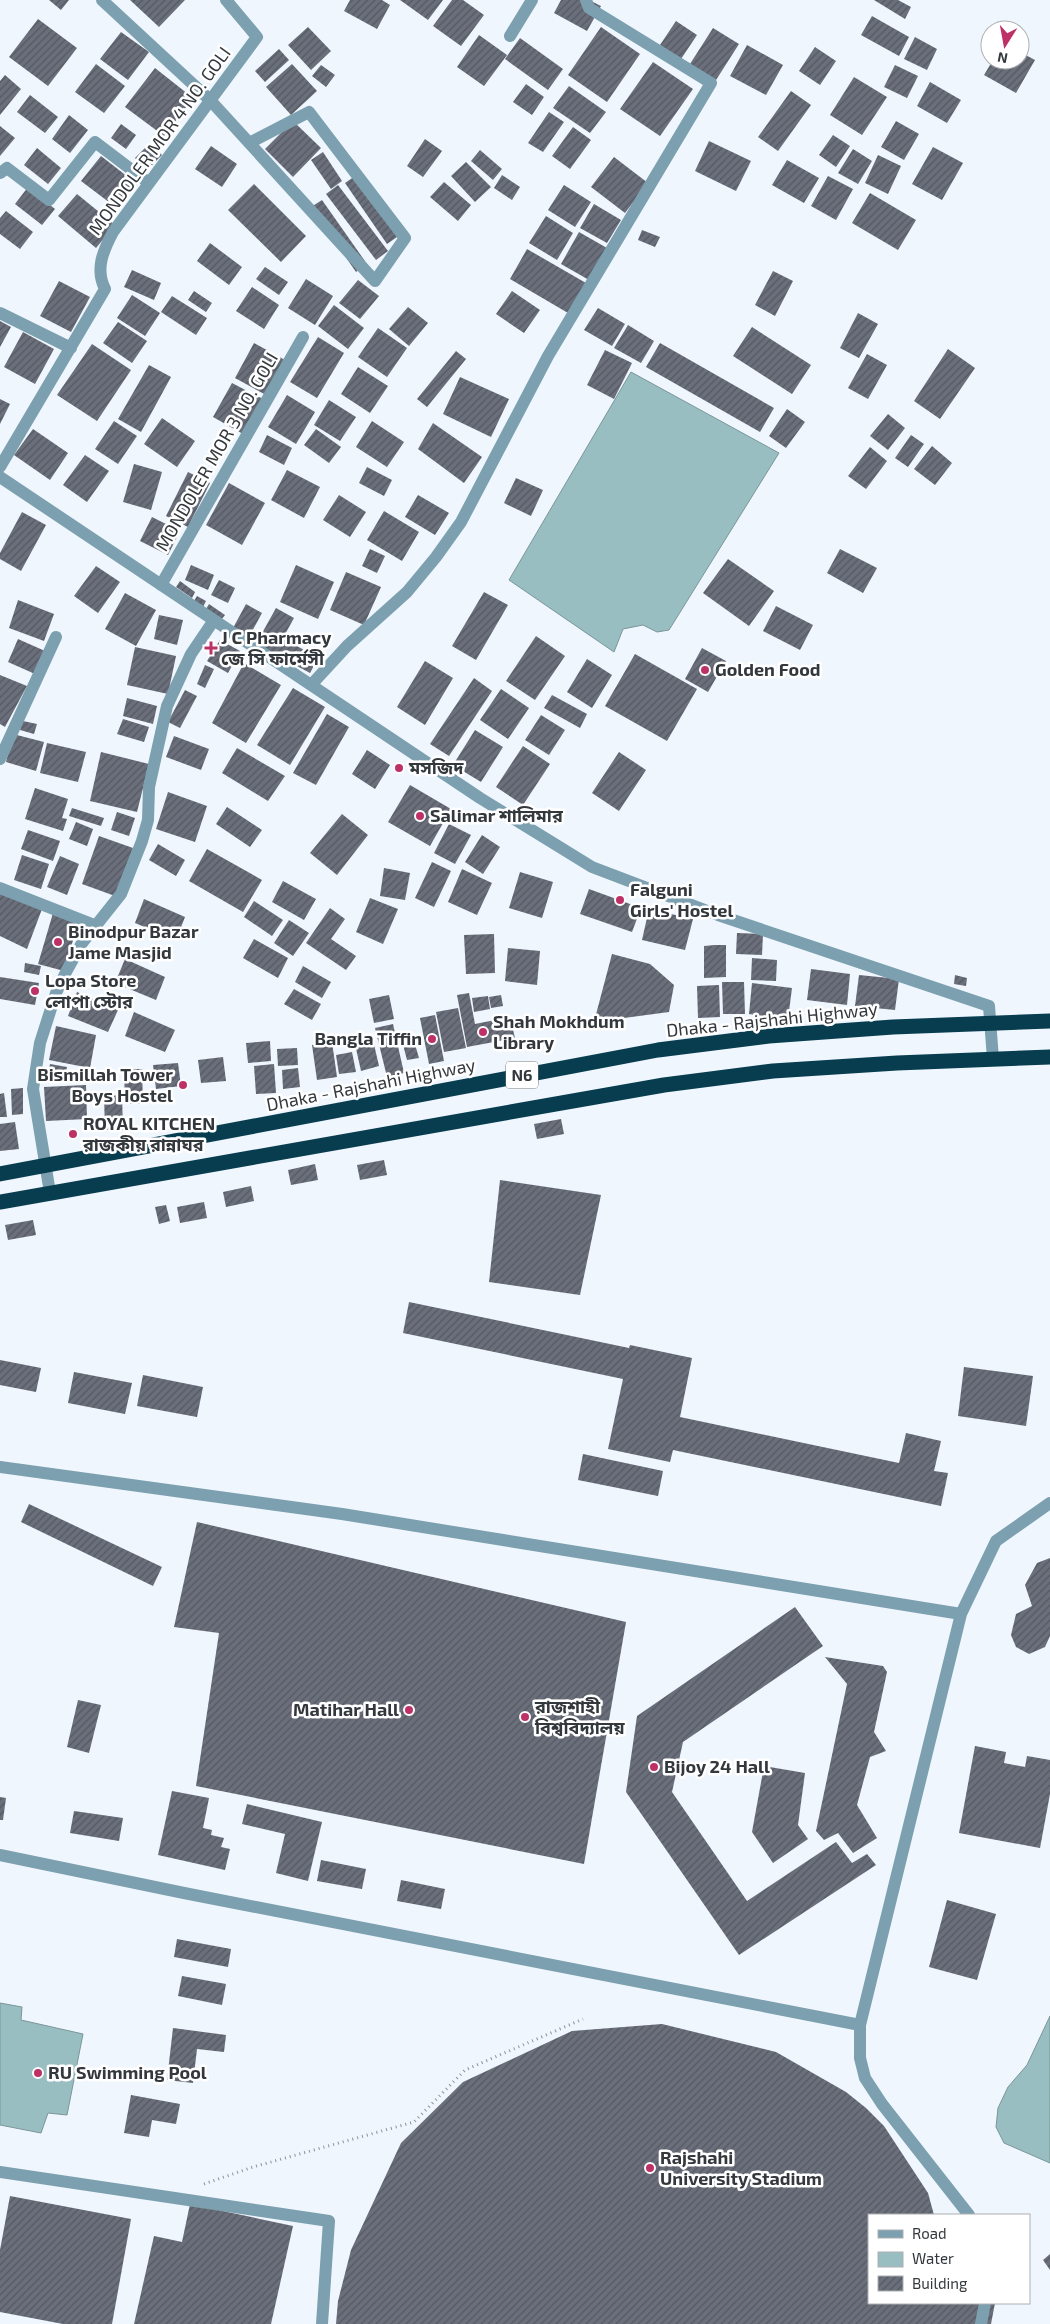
<svg xmlns="http://www.w3.org/2000/svg" width="1050" height="2324" viewBox="0 0 1050 2324" font-family="'Exo 2','Noto Sans Bengali',sans-serif">
<style>
.water{fill:#99bec2;stroke:#7a969a}
.building{fill:url(#building-hatch)}
.lines{fill:none;stroke-linecap:round;stroke-linejoin:round}
.path{stroke:#8d9399;stroke-width:3;stroke-dasharray:1 4;stroke-linecap:butt}
.minor{stroke:#7ca0af;stroke-width:12}
.highway{stroke:#073d4f;stroke-width:15}
.poi-dot{fill:#bd3167;stroke:#fff;stroke-width:2}
.labels{text-anchor:middle;stroke-width:5;stroke-linejoin:round;paint-order:stroke}
.shield{fill:#fff;stroke:#707476;stroke-width:1}
.shield-label{font-size:16px;font-weight:bold;fill:#33383c}
.street-label{font-size:18px;fill:#33383c;stroke:#fff}
.poi-label{font-size:18px;font-weight:bold;fill:#33383c;stroke:#fff;text-anchor:start}
</style>
<defs>
<pattern id="building-hatch" width="6" height="6" patternUnits="userSpaceOnUse" patternTransform="scale(1.25)"><rect width="6" height="6" fill="#6b6f7b"/><path d="M-1 1l2-2M0 6l6-6M5 7l2-2" fill="none" stroke="#545861"/></pattern>
</defs>
<rect width="100%" height="100%" fill="#eff6fd"/>
<!-- water -->
<path class="water" d="M631 372 779 453 669 630 657 632 643 625 623 629 614 652 509 580Z
M0 2003 22 2007 21 2020 83 2034 67 2115 48 2113 41 2133 0 2125Z
M1050 2016V2163L1004 2143 996 2127 998 2108 1008 2087 1027 2065Z"/>
<!-- building -->
<path class="building" d="M49 0H69L61 10Z
M130 0H185L159 27Z
M350 0H382L390 5 377 29 344 11Z
M400 0H443L428 20Z
M452 0H463L484 15 461 46 433 26Z
M561 0H589L601 6 587 31 554 13Z
M874 0H898L911 7 905 19Z
M872 16 909 37 899 56 861 35Z
M38 19 77 48 48 86 9 57Z
M676 21 697 35 681 59 660 45Z
M308 27 331 51 311 70 288 45Z
M601 27 640 54 607 102 568 75Z
M713 28 739 44 716 80 690 64Z
M121 32 149 52 128 80 100 59Z
M479 35 507 55 484 86 457 67Z
M915 37 937 49 927 70 904 59Z
M520 38 563 69 548 90 505 59Z
M747 45 783 65 766 95 730 76Z
M815 47 836 61 820 85 799 71Z
M279 49 289 60 265 82 255 71Z
M1020 52 1035 60 1016 93 984 75 993 60H1020Z
M653 62 693 89 660 136 620 109Z
M96 64 125 86 104 113 75 92Z
M292 64 317 91 291 115 266 87Z
M321 65 335 75 326 87 312 76Z
M895 65 918 76 907 98 884 87Z
M155 68 193 98 164 136 125 107Z
M5 75 21 89 0 115V81Z
M854 77 887 97 862 135 830 115Z
M930 82 961 100 947 123 917 106Z
M526 84 544 97 532 115 513 102Z
M569 86 606 112 590 133 553 108Z
M791 91 811 105 778 151 758 137Z
M30 95 58 117 45 133 17 112Z
M549 112 564 122 543 152 528 143Z
M69 115 88 130 70 153 52 139Z
M293 121 321 148 293 177 265 149Z
M896 121 919 134 904 160 881 147Z
M121 124 136 135 126 149 111 138Z
M0 126 15 138 0 156Z
M573 127 591 140 570 169 552 156Z
M833 135 850 146 836 167 819 155Z
M425 139 442 151 423 177 407 166Z
M709 141 751 161 736 191 695 171Z
M150 143 162 155 147 170 135 158Z
M211 146 237 164 222 187 195 169Z
M933 147 963 163 942 200 912 184Z
M37 148 61 168 48 184 24 165Z
M853 149 872 161 858 184 838 173Z
M480 150 502 169 493 180 471 161Z
M323 152 342 181 331 189 311 160Z
M878 155 901 166 888 194 865 183Z
M101 156 137 184 118 209 81 181Z
M614 157 648 183 625 213 591 187Z
M787 160 819 178 804 203 772 185Z
M466 162 491 187 475 202 451 176Z
M358 174 400 235 387 244 345 183Z
M502 175 520 187 512 200 494 188Z
M828 176 853 189 836 220 811 206Z
M444 182 471 205 458 221 430 197Z
M254 184 306 236 281 262 228 210Z
M338 185 388 251 376 260 326 194Z
M564 185 591 202 575 227 548 210Z
M28 187 55 209 42 225 15 204Z
M870 193 916 220 898 250 852 223Z
M77 194 115 225 96 248 58 216Z
M322 200 367 264 356 272 311 207Z
M594 204 621 220 607 243 580 228Z
M6 211 33 232 20 249 0 234V218Z
M546 216 573 233 557 260 529 243Z
M642 230 660 237 655 247 638 240Z
M579 232 607 248 589 280 561 264Z
M210 243 242 267 229 285 197 261Z
M527 249 586 283 568 313 510 279Z
M265 267 288 282 279 295 256 279Z
M132 270 161 283 154 300 124 287Z
M773 271 793 281 775 316 755 305Z
M306 279 333 296 315 325 288 308Z
M358 280 379 296 360 319 339 303Z
M59 281 90 297 71 332 40 316Z
M252 287 279 305 264 329 236 311Z
M194 291 212 303 206 312 188 300Z
M512 291 540 310 524 333 496 314Z
M132 295 160 313 145 336 117 318Z
M172 296 207 318 196 335 161 312Z
M334 305 364 328 348 349 318 326Z
M408 307 428 323 409 346 389 329Z
M598 308 625 324 612 346 584 330Z
M858 313 878 324 859 358 840 348Z
M0 321 11 327 0 347Z
M118 322 147 341 132 363 103 343Z
M628 325 654 341 641 363 614 348Z
M752 327 811 365 792 394 733 356Z
M378 328 407 348 387 377 358 357Z
M23 332 54 349 35 384 4 367Z
M318 337 344 353 317 398 290 382Z
M254 343 285 360 266 395 235 378Z
M660 343 774 408 760 432 646 367Z
M92 344 131 370 97 421 57 395Z
M948 349 975 368 940 419 914 401Z
M605 350 632 363 614 399 587 385Z
M456 351 466 359 427 407 417 399Z
M867 354 887 365 868 399 848 388Z
M149 365 171 377 141 432 118 419Z
M358 367 388 386 370 413 341 394Z
M460 377 509 399 491 437 443 414Z
M232 383 263 399 243 434 213 417Z
M287 395 315 412 296 444 268 427Z
M0 399 10 404 0 424Z
M329 400 356 417 340 441 314 425Z
M787 409 805 422 786 448 769 436Z
M888 414 905 428 888 450 870 436Z
M162 418 195 441 177 467 144 444Z
M114 421 137 436 118 464 95 449Z
M372 421 404 442 387 467 356 447Z
M433 423 482 457 464 483 418 449Z
M33 429 68 453 50 480 14 455Z
M316 429 341 447 329 463 304 445Z
M267 435 292 448 284 465 259 452Z
M911 435 924 444 908 467 895 458Z
M932 446 952 463 935 485 914 469Z
M870 447 887 461 866 489 848 476Z
M85 455 109 471 87 502 63 485Z
M134 464 162 472 151 510 123 502Z
M367 467 392 480 384 496 359 483Z
M287 470 320 487 304 518 271 500Z
M188 472 210 483 188 527 166 516Z
M516 478 543 490 531 516 504 503Z
M229 483 265 503 242 545 206 525Z
M339 495 366 512 350 537 323 520Z
M418 495 449 513 435 535 405 517Z
M384 511 419 532 402 561 367 540Z
M22 512 46 525 21 571 0 559V553Z
M152 517 180 531 168 555 140 541Z
M370 549 385 556 377 573 362 566Z
M840 549 877 568 863 593 827 573Z
M728 559 774 591 749 626 703 593Z
M191 565 214 575 208 590 185 580Z
M296 565 334 582 318 619 280 602Z
M96 566 120 582 98 613 74 596Z
M346 572 381 587 364 625 330 610Z
M219 580 235 588 228 603 211 595Z
M180 581 195 592 192 598 176 587Z
M484 592 508 605 476 660 452 646Z
M125 593 156 610 136 646 105 629Z
M197 596 206 601 203 607 194 601Z
M18 600 54 614 44 641 9 628Z
M209 604 225 615 221 620 206 609Z
M246 604 262 613 249 637 233 628Z
M776 606 813 625 800 650 763 631Z
M276 608 294 618 283 638 318 658 310 673 256 644Z
M159 615 183 620 177 645 154 639Z
M536 636 565 656 535 700 506 681Z
M18 639 45 651 35 674 8 662Z
M220 640 240 651 228 673 207 661Z
M135 647 176 656 168 694 127 685Z
M702 648 726 661 708 692 685 679Z
M635 654 697 689 667 741 605 706Z
M587 659 612 675 592 708 567 692Z
M425 661 453 678 425 725 397 707Z
M244 663 281 685 246 743 212 723Z
M205 665 214 669 205 688 197 684Z
M0 675 27 686 5 727 0 724Z
M474 678 492 691 449 756 430 744Z
M293 688 325 707 290 765 257 745Z
M501 689 529 708 508 739 480 720Z
M185 690 197 696 180 728 168 722Z
M552 695 587 714 580 728 544 708Z
M127 698 157 706 153 724 123 716Z
M327 714 349 727 316 785 293 773Z
M541 715 565 730 549 755 525 740Z
M123 719 149 727 144 742 117 734Z
M23 721 37 724 34 734 20 730Z
M475 730 503 747 481 782 453 765Z
M13 734 44 742 36 771 6 762Z
M174 736 209 749 201 770 166 757Z
M47 743 86 752 78 782 40 773Z
M523 746 550 764 523 805 496 787Z
M237 748 285 776 268 801 222 773Z
M367 750 390 765 375 789 352 774Z
M101 752 149 764 137 812 90 801Z
M619 752 646 770 619 811 592 793Z
M410 785 451 809 430 846 388 822Z
M35 788 68 799 62 818 67 819 63 831 25 819Z
M168 792 207 806 195 842 156 829Z
M227 807 262 830 250 847 216 824Z
M72 808 104 818 101 826 69 816Z
M117 812 135 818 129 836 111 830Z
M342 814 368 835 337 875 310 853Z
M76 822 93 829 87 846 69 839Z
M449 824 471 835 455 864 434 853Z
M28 830 60 841 53 861 21 849Z
M482 835 500 847 483 874 465 862Z
M99 836 133 848 115 896 82 884Z
M158 844 185 860 176 876 149 860Z
M207 849 262 880 243 912 189 881Z
M22 855 49 864 41 889 14 880Z
M60 856 79 864 67 895 47 887Z
M432 862 451 871 434 907 415 898Z
M384 868 410 873 405 900 380 896Z
M462 869 492 883 477 915 448 902Z
M520 872 553 882 542 918 509 908Z
M283 881 316 899 304 920 272 902Z
M589 889 641 908 632 932 580 914Z
M0 893 42 909 27 949 0 936Z
M370 898 398 909 383 944 356 932Z
M144 899 185 917 176 940 135 923Z
M254 901 283 920 272 936 244 917Z
M330 908 345 919 331 939 356 956 346 970 306 943Z
M649 909 693 919 685 950 642 940Z
M53 913 79 920 64 971 38 964Z
M289 920 309 933 293 956 274 943Z
M737 933 763 934 762 955 736 954Z
M494 934 495 973 466 974 464 935Z
M254 939 288 958 278 978 243 958Z
M715 945H726V977L704 978V946Z
M508 948 540 951 537 985 505 981Z
M612 954 650 964 674 985 669 1012 594 1022Z
M752 958 777 960 776 981 751 980Z
M125 959 165 977 156 1000 115 983Z
M25 963 41 966 39 975 24 972Z
M303 966 331 982 322 998 295 982Z
M811 969 850 974 847 1005 807 1000Z
M859 975 899 979 895 1010 855 1006Z
M955 975 967 978 966 986 954 984Z
M0 977 39 983 35 1005 0 999Z
M722 982H744L745 1014H723Z
M752 983 792 988 788 1019 749 1014Z
M719 985 720 1017 698 1018 697 986Z
M294 989 321 1004 312 1020 284 1004Z
M77 992 118 1010 108 1032 68 1016Z
M469 993 475 1024 510 1017 515 1038 467 1047 457 995Z
M389 995 394 1019 374 1023 369 999Z
M501 995 503 1006 491 1008 489 997Z
M488 996 490 1009 474 1012 472 998Z
M458 1008 466 1048 444 1052 436 1012Z
M134 1012 175 1030 165 1052 125 1036Z
M435 1015 444 1061 429 1064 420 1018Z
M393 1024 404 1073 387 1077 375 1028Z
M56 1026 96 1035 90 1068 49 1060Z
M412 1034 419 1058 407 1060 401 1037Z
M373 1040 379 1066 361 1071 355 1044Z
M270 1041 271 1061 248 1063 246 1043Z
M332 1042 337 1077 317 1080 312 1045Z
M297 1048 298 1065 278 1066 277 1049Z
M352 1052 356 1072 339 1074 336 1055Z
M223 1057 226 1081 201 1083 198 1060Z
M178 1063 181 1086 156 1089 153 1065Z
M50 1064 67 1067 64 1082 47 1079Z
M274 1064 276 1093 256 1094 254 1066Z
M298 1068 300 1087 283 1089 282 1070Z
M124 1069H142L143 1104H125Z
M86 1085 87 1119 46 1121 44 1087Z
M23 1088V1114L12 1115 11 1089Z
M4 1093 7 1117H0V1094Z
M122 1095 123 1130H105L104 1096Z
M561 1119 564 1134 537 1139 534 1124Z
M15 1122 19 1149 0 1151V1124Z
M384 1160 387 1175 360 1180 357 1165Z
M315 1164 318 1180 291 1185 288 1170Z
M500 1180 601 1195 580 1295 489 1282Z
M251 1186 254 1201 226 1207 223 1192Z
M204 1202 207 1218 180 1223 177 1207Z
M166 1205 170 1221 159 1224 155 1207Z
M33 1220 36 1235 8 1240 5 1225Z
M409 1302 629 1348 630 1345 692 1358 680 1417 899 1463 906 1433 941 1441 934 1471 948 1473 941 1506 673 1450 670 1462 608 1449 623 1379 403 1333Z
M0 1360 41 1368 36 1392 0 1385Z
M964 1367 1033 1376 1026 1426 958 1416Z
M74 1372 132 1383 125 1414 68 1403Z
M143 1375 203 1387 197 1417 137 1406Z
M583 1454 663 1471 658 1496 578 1480Z
M29 1504 162 1567 153 1586 21 1522Z
M197 1522 626 1622 584 1864 196 1786 219 1633 174 1627Z
M1050 1558V1636L1045 1647 1029 1654 1016 1647 1011 1635 1016 1614 1032 1606 1025 1585 1037 1563Z
M795 1607 823 1646 683 1742 672 1792 747 1901 836 1842 852 1863 867 1854 876 1865 739 1955 626 1792 637 1716Z
M825 1657 883 1666 887 1672 874 1732 886 1751 870 1757 857 1805 877 1838 853 1853 838 1833 824 1840 816 1831 847 1684Z
M78 1700 101 1705 89 1753 67 1747Z
M975 1746 1006 1752 1004 1763 1025 1767 1027 1756 1050 1760V1794L1040 1848 959 1833Z
M764 1766 805 1773 798 1825 808 1839 773 1863 752 1832Z
M172 1791 209 1798 203 1828 212 1830 211 1835 224 1838 221 1847 230 1849 225 1870 158 1855Z
M0 1797 6 1798 3 1820H0Z
M247 1804 322 1822 308 1881 276 1873 285 1834 242 1824Z
M74 1811 123 1818 119 1841 70 1833Z
M321 1860 366 1869 362 1889 317 1881Z
M401 1880 445 1889 441 1909 397 1901Z
M947 1900 996 1914 977 1980 929 1967Z
M177 1939 231 1949 228 1967 174 1957Z
M182 1976 226 1984 222 2005 178 1996Z
M662 2024 776 2052 846 2092 866 2108 884 2126 928 2193 934 2215H869V2303H995L991 2324H336L338 2301 351 2250 401 2143 463 2082 572 2031Z
M173 2028 226 2035 224 2052 197 2049 193 2083 167 2080Z
M131 2095 180 2104 176 2124 152 2120 149 2137 124 2133Z
M10 2196 131 2219 112 2324H63L0 2312V2250Z
M190 2204 293 2226 271 2324H134L154 2236 182 2242Z
M1050 2254V2270L1043 2260Z"/>
<g class="lines">
<!-- path -->
<path class="path" d="M204 2184 253 2167 414 2122 465 2070 583 2019"/>
<!-- minor -->
<path class="minor" d="M102 0 210 100 375 281 405 238 309 112 249 143
M510 36 532 0
M0 173 7 168 49 200 95 142 149 183
M0 313 71 348
M0 467 105 289C95 269 103 251 113 232L257 37 226 0
M0 477 480 798 592 867 718 915 989 1006 993 1059
M161 585 303 337
M312 684 347 646 407 592 436 557 461 522 548 356 711 83 589 8 586 0
M0 759 56 637
M0 888 97 926
M50 1193 33 1089 40 1043 56 993 67 970 82 943 121 894 142 841 148 820 149 787 167 706 191 654 214 620
M0 1467 342 1514 961 1614 996 1541 1050 1503
M0 1855 184 1893 860 2025 961 1614
M860 2025V2058L865 2078 882 2104 969 2215
M0 2172 329 2221 322 2324
M981 2324 985 2303"/>
<!-- highway -->
<path class="highway" d="M0 1174 658 1050 769 1036 893 1027 1050 1021
M0 1202 664 1085 773 1071 897 1063 1050 1057"/>
</g>
<!-- markers -->
<g class="poi-dot">
<path d="M208.5 640.5h5v5h5v5h-5v5h-5v-5h-5v-5h5z"/>
<circle cx="705" cy="670" r="5"/>
<circle cx="399" cy="768" r="5"/>
<circle cx="420" cy="816" r="5"/>
<circle cx="620" cy="900" r="5"/>
<circle cx="58" cy="942" r="5"/>
<circle cx="35" cy="991" r="5"/>
<circle cx="483" cy="1032" r="5"/>
<circle cx="432" cy="1039" r="5"/>
<circle cx="183" cy="1085" r="5"/>
<circle cx="73" cy="1134" r="5"/>
<circle cx="409" cy="1710" r="5"/>
<circle cx="525" cy="1717" r="5"/>
<circle cx="654" cy="1767" r="5"/>
<circle cx="38" cy="2073" r="5"/>
<circle cx="650" cy="2168" r="5"/>
</g>
<g class="labels">
<!-- shield labels -->
<rect class="shield" x="506" y="1061.5" width="32" height="27" rx="4"/>
<g class="shield-label">
<text x="522" y="1081">N6</text>
</g>
<!-- street labels -->
<g class="street-label">
<text transform="translate(160 141) rotate(-54)" y="6">MONDOLER MOR 4 NO. GOLI</text>
<text transform="translate(217 452) rotate(-60)" y="6">MONDOLER MOR 3 NO. GOLI</text>
<text transform="translate(772 1020) rotate(-6)" y="6">Dhaka - Rajshahi Highway</text>
<text transform="translate(371 1085) rotate(-11)" y="6">Dhaka - Rajshahi Highway</text>
</g>
<!-- poi labels -->
<g class="poi-label">
<text x="221" y="644">J C Pharmacy<tspan x="221" dy="21">জে সি ফার্মেসী</tspan></text>
<text x="715" y="676">Golden Food</text>
<text x="409" y="774">মসজিদ</text>
<text x="430" y="822">Salimar শালিমার</text>
<text x="630" y="896">Falguni<tspan x="630" dy="21">Girls' Hostel</tspan></text>
<text x="68" y="938">Binodpur Bazar<tspan x="68" dy="21">Jame Masjid</tspan></text>
<text x="45" y="987">Lopa Store<tspan x="45" dy="21">লোপা স্টোর</tspan></text>
<text x="493" y="1028">Shah Mokhdum<tspan x="493" dy="21">Library</tspan></text>
<text x="422" y="1045" text-anchor="end">Bangla Tiffin</text>
<text x="173" y="1081" text-anchor="end">Bismillah Tower<tspan x="173" dy="21">Boys Hostel</tspan></text>
<text x="83" y="1130">ROYAL KITCHEN<tspan x="83" dy="21">রাজকীয় রান্নাঘর</tspan></text>
<text x="535" y="1713">রাজশাহী<tspan x="535" dy="21">বিশ্ববিদ্যালয়</tspan></text>
<text x="399" y="1716" text-anchor="end">Matihar Hall</text>
<text x="664" y="1773">Bijoy 24 Hall</text>
<text x="48" y="2079">RU Swimming Pool</text>
<text x="660" y="2164">Rajshahi<tspan x="660" dy="21">University Stadium</tspan></text>
</g>
</g>
<!-- legend -->
<rect x="868" y="2214" width="162" height="90" fill="#ffffff" stroke="#adafb1"/>
<rect x="878" y="2230" width="25" height="8" fill="#7ca0af" stroke="#adafb1"/>
<text x="912" y="2239" font-size="15" fill="#33383c">Road</text>
<rect x="878" y="2252" width="25" height="15" fill="#99bec2" stroke="#adafb1"/>
<text x="912" y="2264" font-size="15" fill="#33383c">Water</text>
<rect x="878" y="2276" width="25" height="15" fill="url(#building-hatch)" stroke="#adafb1"/>
<text x="912" y="2289" font-size="15" fill="#33383c">Building</text>
<!-- north arrow -->
<g transform="translate(1005 45) rotate(191)"><circle r="24" fill="#ffffff" stroke="#adafb1"/>
<path d="M0-4L9 19L0 12L-9 19Z" fill="#bd3167"/>
<text y="-8" font-size="14" font-weight="bold" text-anchor="middle" fill="#33383c">N</text>
</g>
</svg>
